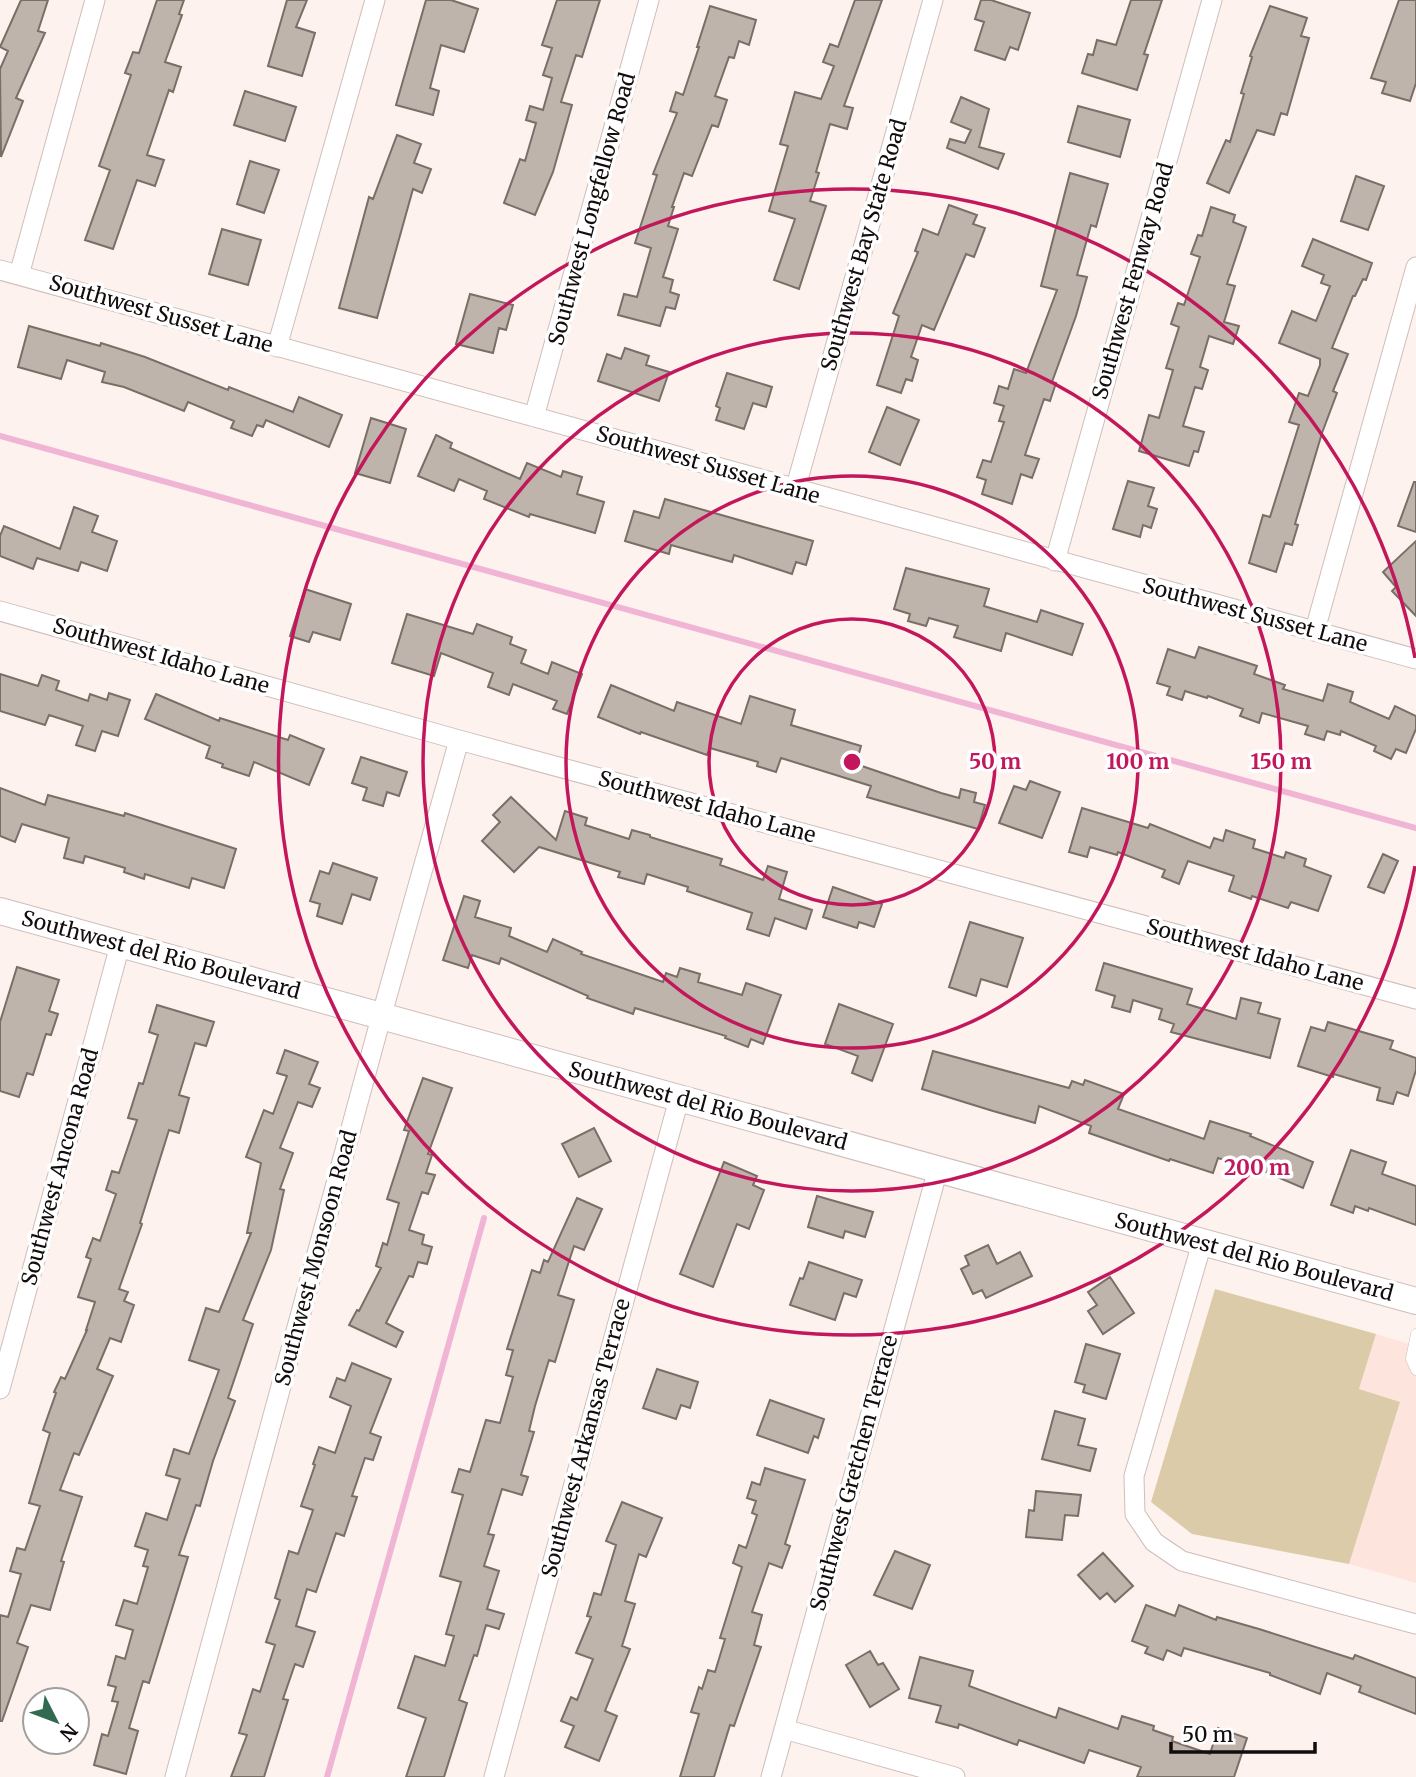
<svg xmlns="http://www.w3.org/2000/svg" width="1416" height="1777" viewBox="0 0 1416 1777" font-family="Merriweather,serif">
<style>
.built{fill:#fde5de}
.green{fill:#dccba8}
.lines{fill:none;stroke-linecap:round;stroke-linejoin:round}
.stream{stroke:#f0b5d5;stroke-width:6}
.building{fill:#bfb4ab;stroke:#7a6f67;stroke-width:2}
.lane-casing{stroke:#cebeba;stroke-width:11}
.street-casing{stroke:#cebeba;stroke-width:21}
.secondary-casing{stroke:#cebeba;stroke-width:28}
.lane{stroke:#fff;stroke-width:10}
.street{stroke:#fff;stroke-width:19}
.secondary{stroke:#fff;stroke-width:26}
.ring{fill:none;stroke:#c2185b;stroke-width:3.5}
.labels{text-anchor:middle;stroke-width:7;stroke-linejoin:round;paint-order:stroke}
.street-label{font-size:21px;fill:#120d0c;stroke:#fff}
.centre{fill:#c2185b;stroke:#fff;stroke-width:3.5}
.ring-label{font-size:21px;text-anchor:middle;font-weight:bold;fill:#c2185b;stroke:#fff;stroke-width:7;stroke-linejoin:round;paint-order:stroke}
</style>
<rect width="100%" height="100%" fill="#fef2ee"/>
<!-- built -->
<path class="built" d="M1376 1334 1416 1346V1583L1349 1564 1399 1402 1359 1389Z"/>
<!-- green -->
<path class="green" d="M1215 1289 1376 1334 1359 1389 1400 1402 1349 1564 1192 1534 1151 1502Z"/>
<g class="lines">
<!-- stream -->
<path class="stream" d="M0 436 1416 828
M327 1777 484 1218"/>
</g>
<!-- building -->
<path class="building" d="M21 0H48L38 31 45 33 16 98 23 101 1 157 0 69 8 51 0 47Z
M157 0H184L179 14 182 15 165 62 181 67 173 92 169 90 147 155 164 160 155 186 137 180 113 249 85 240 110 170 99 166 131 75 125 73 133 52 139 53Z
M287 0H307L296 27 315 33 302 76 268 66Z
M426 0H451L478 9 464 52 441 45 430 88 439 91 433 115 396 105Z
M557 0H600L582 57 576 55 561 102 572 105 553 172 535 215 504 203 520 159 525 161 536 123 526 120 530 106 543 110 552 78 543 75 552 48 542 45Z
M855 0H882L844 106 853 108 847 129 830 124 816 172 819 173 810 201 826 206 799 289 774 280 795 219 769 211 788 146 780 144 795 92 821 99 834 66 823 62 830 44 838 47Z
M981 0H991L1030 13 1018 50 1010 47 1005 60 975 50 984 22 975 19Z
M1131 0H1162L1144 54 1148 55 1137 90 1082 73 1088 54 1093 55 1097 40 1116 45Z
M1399 0H1416V83L1410 101 1382 93 1386 82 1371 78Z
M710 6 756 20 749 45 739 41 734 58 729 57 715 96 727 100 718 127 712 125 692 176 684 173 672 207H674L668 226 678 229 663 277 673 280 670 292 679 295 675 309 666 307 660 326 618 315 624 294 637 297 651 248 635 243 657 175 653 174 677 113 670 111 676 92 683 95 699 47H697Z
M1270 6 1307 18 1301 36 1309 38 1287 115 1281 113 1274 135 1257 130 1229 193 1207 183 1226 140 1230 142 1244 94 1241 93 1252 57 1250 56Z
M245 91 296 107 285 141 234 125Z
M961 97 989 109 979 147 1004 154 998 169 947 148 950 139 965 143 971 130 951 122Z
M1078 106 1130 120 1120 157 1068 142Z
M397 135 421 144 414 163 431 169 422 193 413 189 377 318 339 308 369 197 373 199Z
M250 161 279 170 264 213 237 204Z
M1070 173 1108 184 1096 227 1091 225 1077 275 1087 277 1076 316 1052 382 1056 383 1050 401 1044 399 1025 455 1039 459 1032 478 1021 474 1012 504 982 494 986 480 977 477 983 460 991 462 1004 422 999 421 1004 406 994 403 999 386 1008 389 1014 369 1026 373 1057 290 1041 286Z
M1356 176 1384 186 1368 230 1341 221Z
M949 205 977 215 973 224 985 228 974 257 966 254 934 330 922 325 911 357 918 360 912 381 906 379 901 393 877 385 899 316 893 313 918 252 915 251 923 229 938 235Z
M1211 207 1235 215 1233 222 1246 227 1227 284 1235 286 1224 322 1239 326 1233 344 1209 336 1200 367 1208 370 1202 389 1195 387 1183 426 1204 432 1198 452 1194 451 1189 466 1139 451 1149 415 1159 418 1173 370 1166 368 1179 327 1171 324 1178 303 1184 305 1200 257 1191 254 1198 235 1202 236Z
M222 229 261 240 248 285 209 274Z
M1313 239 1372 263 1366 280 1363 279 1355 296H1353L1332 348 1348 354 1333 391 1337 393 1322 433 1295 524 1298 525 1292 545 1285 543 1276 572 1249 563 1263 515 1270 517 1299 425 1289 422 1299 393 1308 396 1320 365V359L1279 343 1292 311 1316 321 1330 286 1321 283 1324 275 1302 266Z
M470 294 513 305 506 330 499 328 493 353 456 344Z
M29 326 100 346 101 343 145 357 228 390 229 387 293 412 299 397 342 415 329 447 266 420 263 427 257 425 252 436 231 428 234 421 188 402 184 411 124 387 102 382 105 372 67 360 61 379 18 367Z
M625 348 649 356 646 365 669 372 659 401 598 381 607 354 621 359Z
M727 373 772 387 766 407 753 403 744 429 716 420 720 408 716 406Z
M887 407 919 420 900 465 869 452Z
M371 418 406 429 390 483 355 473Z
M436 435 452 443 450 448 520 479 527 463 561 477 563 471 582 477 577 494 604 502 595 533 530 514 529 517 484 499 487 491 459 479 454 491 418 476Z
M1128 481 1154 488 1148 506 1157 509 1151 528 1143 525 1140 537 1113 529Z
M1414 482H1416V532L1398 526Z
M665 499 813 541 806 565 796 562 792 574 734 555 732 562 671 545 669 554 625 541 634 511 659 518Z
M74 507 98 516 92 532 117 541 107 571 81 562 78 571 37 558 33 569 0 556V536L4 526 60 549Z
M1416 541V616L1392 591 1396 587 1383 572Z
M906 568 989 589 984 606 1037 622 1041 610 1083 624 1072 655 1006 633 1001 651 954 637 958 626 929 618 926 626 908 621 910 614 894 609Z
M305 589 351 604 340 640 313 632 309 642 290 636Z
M407 614 473 634 477 624 512 637 510 644 526 650 521 663 548 674 552 662 582 674 567 714 553 709 557 701 513 684 509 695 488 687 493 673 441 653 434 676 392 663Z
M1199 647 1257 666 1254 674 1285 685 1283 689 1323 701 1328 684 1353 692 1350 702 1389 719 1395 706 1416 716V729L1406 753 1396 749 1391 759 1374 751 1376 746 1341 731 1340 735 1327 731 1324 740 1305 734 1308 726 1262 713 1259 723 1240 716 1243 709 1208 696 1207 698 1185 691 1182 700 1167 695 1170 687 1157 683 1168 649 1195 658Z
M0 674 38 686 42 675 59 681 56 690 88 701 90 694 107 700 109 693 130 700 118 736 102 731 95 751 76 745 83 726 49 715 45 725 0 711Z
M611 685 674 711 677 702 741 724 750 696 795 710 791 725 861 746 856 764 941 793 959 798 961 789 976 793 974 802 985 805 978 829 867 797 871 786 781 758 776 772 757 766 758 762 710 748 707 755 641 732 640 734 598 717Z
M156 694 219 721 220 718 288 740 290 735 324 749 309 785 254 762 249 776 222 767 223 764 206 758 210 746 145 719Z
M361 757 407 772 399 796 387 792 383 806 363 800 367 788 352 783Z
M1030 781 1060 792 1042 838 999 823 1014 786 1026 790Z
M0 788 45 805 48 795 124 816 125 813 236 849 224 888 192 878 189 888 145 874 144 879 124 872 125 868 85 856 83 863 64 858 69 838 22 824 15 842 0 836Z
M511 797 556 840 565 811 587 818 585 825 629 839 632 830 650 835V837L722 859 720 865 763 880 768 866 787 872 779 899 812 910 806 929 775 918 769 936 747 929 752 913 687 891 688 887 647 874 644 884 618 877 620 872 539 847 514 872 482 841 500 822 493 815Z
M1082 808 1148 828 1150 824 1210 848 1214 838 1223 841 1226 830 1255 840 1253 848 1284 858 1286 852 1306 859 1304 866 1331 876 1318 911 1291 902 1288 908 1252 896 1251 899 1229 891 1234 876 1188 861 1179 884 1162 877 1165 870 1118 852 1117 855 1090 847 1087 857 1069 852Z
M1383 854 1398 861 1384 893 1368 887Z
M333 863 377 878 370 900 352 894 342 924 317 916 320 904 310 901 320 871 329 874Z
M833 887 882 904 874 927 859 922 857 928 823 917Z
M464 896 480 901 475 917 511 928 509 936 547 952 553 939 582 952 581 954 663 982 666 973 677 977 680 968 700 974 698 982 742 995 746 983 781 995 763 1044 751 1039 748 1047 725 1038 726 1036 635 1008 633 1014 587 998 588 996 501 958 499 964 472 955 468 968 443 960Z
M970 922 1023 938 1007 987 981 979 976 996 949 987Z
M1104 963 1192 989 1187 1004 1236 1019 1241 998 1261 1003 1258 1013 1280 1019 1270 1058 1171 1032 1174 1024 1159 1019 1162 1009 1133 1000 1130 1012 1112 1007 1115 996 1096 990Z
M17 967 59 980 49 1011 58 1014 51 1035 46 1034 33 1075 27 1073 19 1097 0 1091V1022Z
M839 1004 893 1024 872 1081 852 1073 858 1056 825 1044Z
M157 1005 214 1022 206 1046 195 1043 179 1095 189 1098 179 1133 169 1130 140 1223 142 1224 119 1289 128 1292 124 1301 134 1305 121 1342 110 1338 97 1369 113 1376 79 1455 74 1453 60 1490 82 1497 61 1561 64 1562 50 1610 31 1605 17 1643 28 1647 2 1721H0V1615L8 1617 21 1574 10 1571 17 1548 25 1550 40 1506 29 1503 50 1433 43 1430 56 1393 54 1392 61 1377 65 1379 87 1330H86L95 1302 78 1297 91 1259 86 1257 93 1238 100 1241 116 1194 106 1190 112 1171 119 1173 137 1120 128 1118 139 1083 143 1084 158 1035 149 1032Z
M1328 1022 1393 1041 1390 1049 1416 1058V1070L1408 1096 1397 1092 1393 1104 1377 1100 1380 1088 1334 1074 1333 1077 1298 1066 1311 1027 1325 1031Z
M285 1050 318 1062 309 1084 320 1088 312 1107 298 1102 280 1148 293 1153 280 1189 284 1190 271 1250 243 1320 253 1324 228 1398 235 1401 213 1461 200 1506 196 1505 179 1555 188 1557 149 1683 143 1681 129 1728 138 1731 126 1774 94 1765 102 1734 108 1736 118 1702 112 1701 116 1687 108 1685 116 1656 125 1659 133 1630 116 1625 124 1600 137 1604 148 1567 143 1566 148 1550 135 1546 146 1513 167 1520 180 1479 166 1475 174 1449 189 1454 219 1370 189 1360 206 1308 219 1312 251 1233H247L261 1163 246 1157 264 1110 273 1114 287 1076 277 1073Z
M933 1051 1069 1088 1072 1081 1083 1085 1085 1080 1124 1094 1118 1109 1204 1139 1210 1121 1251 1134 1250 1136 1313 1162 1303 1188 1242 1162 1241 1165 1218 1158 1213 1173 1170 1159 1169 1161 1089 1133 1091 1126 1039 1106 1035 1123 993 1111 922 1089Z
M423 1078 452 1088 428 1154 432 1155 426 1173 435 1175 428 1194 422 1192 409 1230 424 1235 422 1244 432 1247 427 1264 418 1262 413 1277 409 1276 386 1323 403 1332 396 1347 349 1325 357 1310 359 1311 381 1268 376 1266 383 1243 387 1245 399 1203 387 1199 409 1131 404 1130Z
M594 1128 611 1161 579 1177 562 1144Z
M1351 1150 1386 1162 1382 1174 1416 1186V1225L1369 1208 1368 1211 1355 1206 1353 1213 1331 1205Z
M724 1162 757 1176 753 1185 764 1190 749 1229 737 1224 713 1287 680 1274Z
M817 1196 873 1212 865 1237 845 1231 843 1238 808 1227Z
M577 1198 602 1209 584 1250 574 1246 558 1295 574 1300 555 1362 549 1360 535 1406 529 1431 534 1432 521 1475 528 1477 522 1495 502 1489 488 1534 494 1535 484 1566 499 1571 487 1609 504 1614 499 1629 486 1625 477 1656 474 1655 459 1700 467 1703 444 1777H406L426 1718 398 1708 415 1656 445 1666 454 1636 446 1634 461 1582 440 1576 463 1495 452 1492 459 1469 470 1472 486 1420 500 1423 513 1377 506 1375 513 1350 507 1349 532 1270 540 1273 544 1260 548 1262Z
M988 1245 997 1264 1020 1252 1032 1276 986 1298 982 1290 973 1294 961 1269 969 1265 965 1256Z
M809 1262 862 1280 856 1297 844 1293 835 1320 790 1305 800 1278 803 1279Z
M1110 1277 1134 1313 1103 1334 1088 1311 1097 1305 1088 1292Z
M1086 1344 1120 1354 1106 1399 1083 1392 1085 1385 1075 1382Z
M352 1363 391 1379 370 1433 381 1437 373 1460 365 1458 352 1496 357 1497 344 1536 336 1533 316 1592 307 1589 296 1626 315 1632 303 1667 295 1664 283 1699 288 1700 264 1777H231L247 1735 239 1733 253 1689 260 1692 275 1645 266 1642 280 1600 275 1598 289 1551 298 1554 313 1510 301 1506 315 1465 313 1464 319 1447 335 1453 351 1406 330 1397 337 1378 345 1381Z
M657 1369 698 1382 690 1408 681 1405 676 1419 643 1408Z
M770 1400 824 1419 818 1438 814 1436 808 1453 757 1435Z
M1055 1411 1085 1419 1078 1445 1096 1449 1090 1471 1042 1459Z
M765 1468 805 1480 785 1544 790 1546 782 1568 769 1563 752 1612 762 1615 754 1645 761 1647 734 1726 730 1725 714 1777H680L699 1714 691 1712 699 1687 702 1689 708 1670 715 1672 725 1639 720 1638 742 1567 733 1563 739 1545 746 1548 757 1515 752 1513 756 1501 747 1498 752 1482 760 1485Z
M1036 1491 1081 1495 1078 1516 1065 1515 1062 1540 1026 1537 1029 1510 1034 1511Z
M622 1502 662 1518 646 1557 639 1554 625 1601 635 1604 622 1646 630 1649 605 1711 617 1716 599 1761 565 1747 574 1726 561 1721 571 1697 577 1700 593 1659 576 1653 591 1617 587 1616 594 1593 601 1595 616 1545 606 1541Z
M895 1551 930 1565 912 1609 874 1595Z
M1103 1553 1133 1586 1115 1602 1107 1593 1100 1599 1078 1575Z
M1146 1605 1175 1616 1179 1605 1216 1620 1217 1617 1259 1629 1353 1659 1355 1655 1416 1678V1714L1359 1692 1361 1686 1327 1673 1320 1694 1270 1675V1673L1184 1648 1181 1656 1167 1650 1163 1660 1145 1653 1148 1647 1132 1641Z
M870 1651 878 1665 883 1663 899 1689 870 1707 846 1665Z
M920 1657 973 1671 969 1686 1056 1718 1059 1708 1118 1729 1122 1716 1154 1726 1153 1730 1173 1737 1172 1741 1210 1754 1218 1728 1247 1738 1234 1777H1137L1141 1767 1089 1750 1084 1763 1019 1740 1017 1745 959 1724 958 1728 936 1722 941 1706 909 1698Z"/>
<g class="lines">
<defs>
<path id="lane" d="M1416 1334 1411 1359 1416 1370"/>
<path id="street" d="M0 270 1416 659
M19 275 95 0
M277 347 375 0
M534 417 649 0
M795 490 933 0
M1055 561 1212 0
M0 611 459 740 1416 999
M1315 630 1416 267
M1202 1243 1134 1476 1135 1514 1154 1542 1182 1561 1416 1624
M0 1389 120 945
M784 1729 955 1777
M175 1777 382 1014 459 740
M494 1777 679 1099
M771 1777 938 1169"/>
<path id="secondary" d="M0 911 1416 1301"/>
</defs>
<!-- lane casing -->
<use href="#lane" class="lane-casing"/>
<!-- street casing -->
<use href="#street" class="street-casing"/>
<!-- secondary casing -->
<use href="#secondary" class="secondary-casing"/>
<!-- lane -->
<use href="#lane" class="lane"/>
<!-- street -->
<use href="#street" class="street"/>
<!-- secondary -->
<use href="#secondary" class="secondary"/>
</g>
<!-- distance rings -->
<g class="ring">
<circle cx="852" cy="762" r="143"/>
<circle cx="852" cy="762" r="286"/>
<circle cx="852" cy="762" r="429"/>
<path d="M1415 866A573 573 0 1 1 1415 658"/>
</g>
<g class="labels">
<!-- street labels -->
<g class="street-label">
<text transform="translate(592 209) rotate(-75)" y="7">Southwest Longfellow Road</text>
<text transform="translate(864 245) rotate(-74)" y="7">Southwest Bay State Road</text>
<text transform="translate(1133 281) rotate(-74)" y="7">Southwest Fenway Road</text>
<text transform="translate(161 314) rotate(16)" y="7">Southwest Susset Lane</text>
<text transform="translate(708 465) rotate(16)" y="7">Southwest Susset Lane</text>
<text transform="translate(1255 615) rotate(15)" y="7">Southwest Susset Lane</text>
<text transform="translate(161 656) rotate(16)" y="7">Southwest Idaho Lane</text>
<text transform="translate(707 807) rotate(15)" y="7">Southwest Idaho Lane</text>
<text transform="translate(161 955) rotate(15)" y="7">Southwest del Rio Boulevard</text>
<text transform="translate(1255 955) rotate(15)" y="7">Southwest Idaho Lane</text>
<text transform="translate(708 1106) rotate(15)" y="7">Southwest del Rio Boulevard</text>
<text transform="translate(60 1167) rotate(-75)" y="7">Southwest Ancona Road</text>
<text transform="translate(1254 1257) rotate(15)" y="7">Southwest del Rio Boulevard</text>
<text transform="translate(316 1258) rotate(-75)" y="7">Southwest Monsoon Road</text>
<text transform="translate(586 1438) rotate(-75)" y="7">Southwest Arkansas Terrace</text>
<text transform="translate(854 1473) rotate(-75)" y="7">Southwest Gretchen Terrace</text>
</g>
</g>
<circle cx="852" cy="762" r="10" class="centre"/>
<g class="ring-label">
<text x="995" y="769">50 m</text>
<text x="1138" y="769">100 m</text>
<text x="1281" y="769">150 m</text>
<text x="1257" y="1175">200 m</text>
</g>
<!-- north arrow -->
<g transform="translate(56 1721) rotate(132)"><circle r="33" fill="#ffffff" stroke="#a09e9e" stroke-width="2"/>
<path d="M0-5L12 26L0 18L-12 26Z" fill="#326a51"/>
<text y="-10" font-size="19" font-weight="bold" text-anchor="middle" fill="#120d0c">N</text>
</g>
<!-- scale -->
<path d="M1171 1742v10h144v-10" fill="none" stroke="#120d0c" stroke-width="3.5"/>
<text x="1182" y="1742" font-size="21" fill="#120d0c" stroke="#ffffff" stroke-width="5" paint-order="stroke">50 m</text>
</svg>
